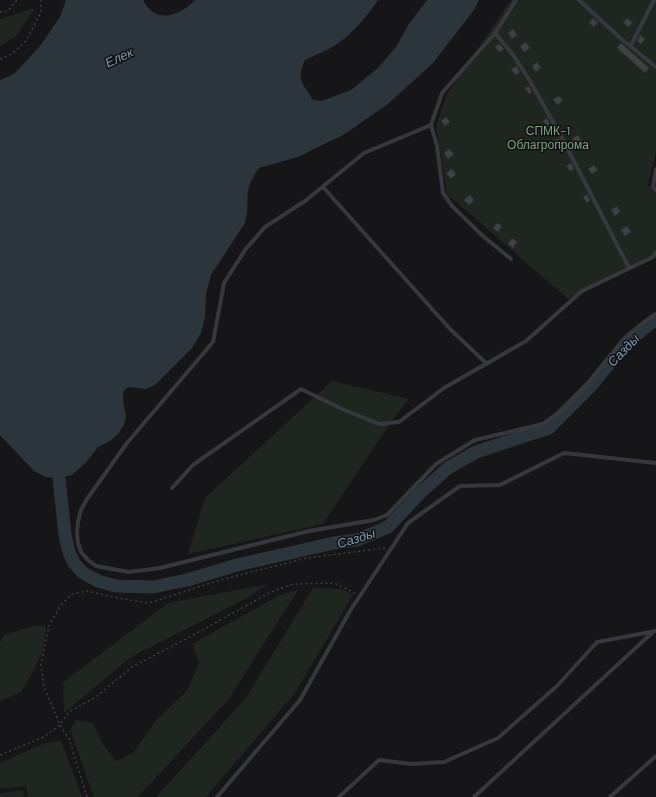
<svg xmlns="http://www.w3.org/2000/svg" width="656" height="797" viewBox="0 0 656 797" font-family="'DM Sans',sans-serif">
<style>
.green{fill:#1e261f}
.water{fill:#2c353c}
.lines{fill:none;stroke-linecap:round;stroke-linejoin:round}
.river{stroke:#2c353c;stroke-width:13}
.building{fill:#404145;stroke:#303034}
.path{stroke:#3d3f44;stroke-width:1.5;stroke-dasharray:2 3;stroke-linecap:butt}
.service{stroke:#37383d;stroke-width:4}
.labels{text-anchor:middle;stroke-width:3;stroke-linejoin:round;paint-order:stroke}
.park-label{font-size:12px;fill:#7fa381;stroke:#111113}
.water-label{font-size:13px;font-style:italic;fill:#7f9bb3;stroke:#111113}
</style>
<rect width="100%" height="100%" fill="#161618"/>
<!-- green -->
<path class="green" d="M511 0H656V152L648 185 656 191V249L652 256 568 299 447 194 436 126 447 94Z
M35 8 16 36 0 46V19Z
M332 381 409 399 393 419 323 524 188 554 205 498Z
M268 584 247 598 131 657 64 713 63 682 168 603Z
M313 588 341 589 353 595 295 693 206 797H156L245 699Z
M298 590 228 700 138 797H94L70 730 76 720 93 723 103 745 117 761 133 753 158 718 187 691 199 662 192 644 280 595Z
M33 626H46L43 650 33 672 21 692 0 701V642L4 635Z
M61 740 82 797H28L26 786 0 789V763L43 744Z
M23 790 24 797H0V793Z"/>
<!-- water -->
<path class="water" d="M66 0H143C156 25 179 16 195 0H378C369 14 351 35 337 44 327 51 315 55 305 60 296 81 302 82 313 100L322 101 351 90 378 68 396 47 409 24 427 0H479L474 10 433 63 388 104 343 135 298 157 259 168C254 175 249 183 248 191 247 202 248 212 245 223L211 275 206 294 205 317 201 333 192 348 155 385 145 389 130 387 125 389 123 394V401L126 416 124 425 118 434 110 441 98 447 87 461 80 468 72 475 59 478 45 477 34 471 0 435V80L14 74 40 46 60 17Z"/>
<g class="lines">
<!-- river -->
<path class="river" d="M59 478 65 535 69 552 74 563 83 573 98 581 116 586 153 587 187 580 237 565 334 543 357 540 388 527 421 492 448 468 476 452 549 428 591 386 627 342 656 319"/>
</g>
<!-- building -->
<path class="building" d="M593 18 598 22 594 27 589 23Z
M627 18 633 22 629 27 623 23Z
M513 29 517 35 512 39 508 33Z
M640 35 645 39 641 44 637 41Z
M526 42 530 48 524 52 520 46Z
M621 43 649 68 645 73 617 48Z
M499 44 504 49 499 52 495 47Z
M537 62 541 68 536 72 532 66Z
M516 66 520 72 516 75 511 70Z
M529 86 532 92 529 94 525 88Z
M559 96 563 101 557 105 553 99Z
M446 117 450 122 445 126 441 121Z
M547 118 550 124 547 126 543 121Z
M578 135 582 141 576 145 572 139Z
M558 138 561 144 558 147 554 141Z
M449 149 454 154 448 159 444 153Z
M571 163 574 169 570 171 566 166Z
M594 165 598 170 592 174 588 169Z
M452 169 456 174 451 179 446 173Z
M587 194 590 200 587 203 583 197Z
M470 195 474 200 469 205 464 200Z
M617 206 620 212 615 216 611 210Z
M497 223 502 226 498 232 493 228Z
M627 226 631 232 625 236 621 230Z
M512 238 517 242 513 248 508 244Z"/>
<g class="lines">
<!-- path -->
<path class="path" d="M0 12 8 11 17 0
M0 59 12 54 26 41 41 12V0
M0 755 44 737 60 725 69 712 96 697 132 667 186 639 271 592 293 584 334 583 355 593
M87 797 69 739 60 725 44 687 41 664 49 626 61 605 72 594 87 591 117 598 149 603 220 580 307 558 385 548"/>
<!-- service -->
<path class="service" d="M516 0 495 33 442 93 431 125 364 153 305 201 265 227 245 250 224 283 213 342 127 443 87 499 81 510 78 522 77 532 78 543 81 552 88 560 96 566 129 572 160 568 309 531 374 520 387 515 436 464 475 440 543 424 564 409 585 387 628 335 643 323 656 314
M579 0 619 37 656 67
M495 33 514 56 530 81 562 138 629 268
M631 45 654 0
M431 125 437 146 443 193 452 206 484 237 511 259
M656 169 653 187 656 190
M323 187 450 329 487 364
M172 488 193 465 301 389 342 409 379 424 399 422 444 388 526 341 582 291 653 257 656 252
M217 797 300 700 350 611 408 523 460 486 500 485 564 453 656 463
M339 797 379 760 411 764 444 762 498 738 557 686 597 642 656 631
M474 797 654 631
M610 797 656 756"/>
</g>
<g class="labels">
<!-- park labels -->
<g class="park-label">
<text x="548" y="135">СПМК-1<tspan x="548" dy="14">Облагропрома</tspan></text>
</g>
<!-- water labels -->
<g class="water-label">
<text transform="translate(119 57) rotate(-25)" y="5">Елек</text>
<text transform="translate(623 350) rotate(-46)" y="5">Сазды</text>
<text transform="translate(356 538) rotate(-17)" y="5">Сазды</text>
</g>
</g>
</svg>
